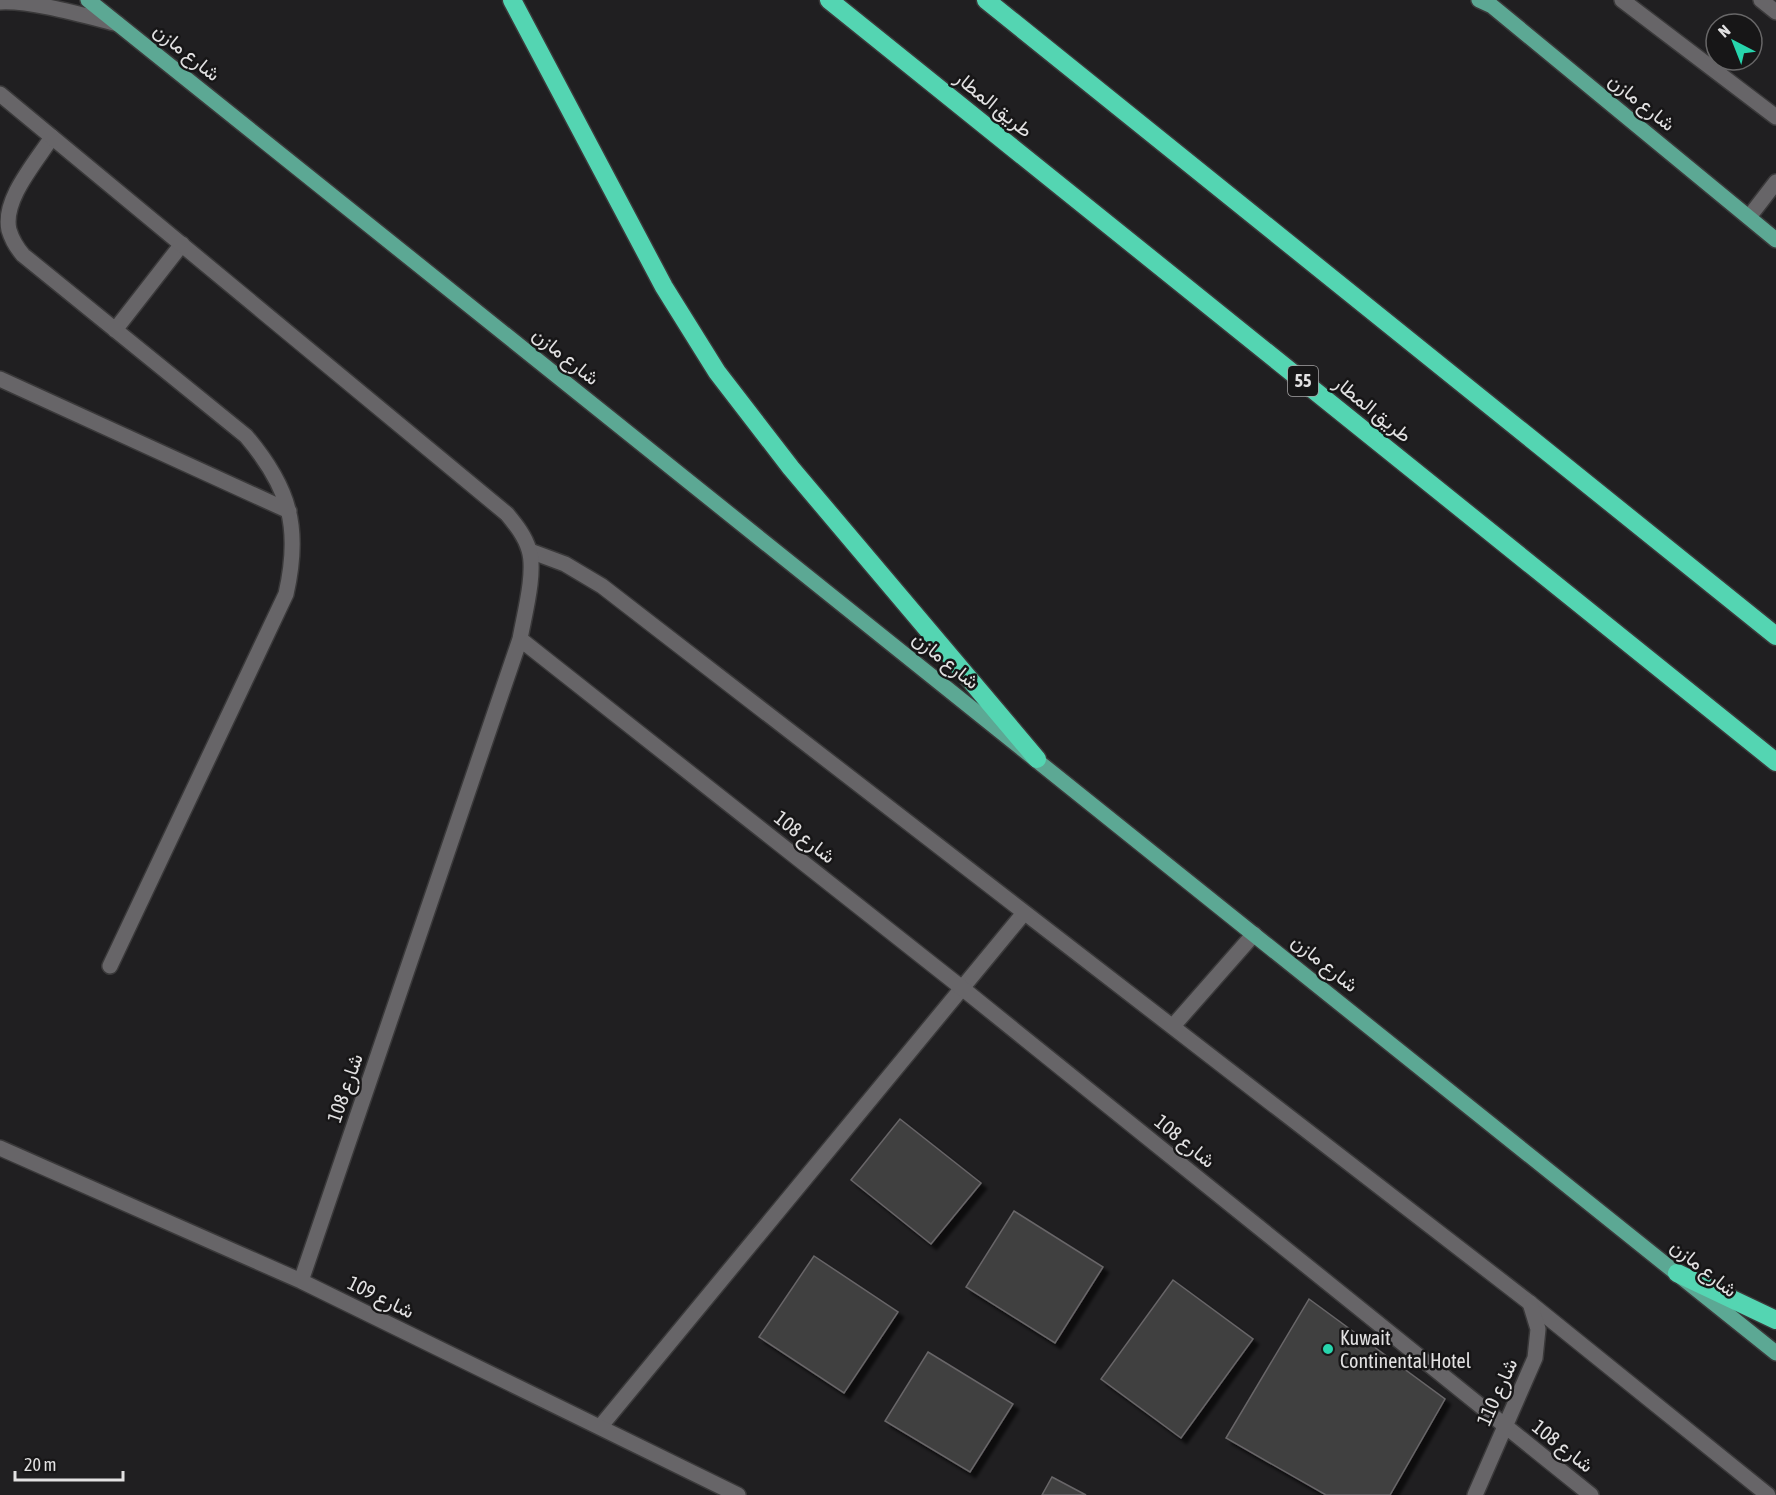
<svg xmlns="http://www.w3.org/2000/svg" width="1776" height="1495" viewBox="0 0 1776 1495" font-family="'Asap Condensed',Vazirmatn,sans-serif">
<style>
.building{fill:#413f41;stroke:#686668;stroke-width:1.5;filter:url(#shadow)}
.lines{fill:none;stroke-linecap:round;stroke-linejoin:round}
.lane-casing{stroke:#3a393a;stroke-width:18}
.street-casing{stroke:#3a393a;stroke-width:18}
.primary-casing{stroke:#3a393a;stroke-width:18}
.highway-casing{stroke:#3a393a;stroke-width:21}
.lane{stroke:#676568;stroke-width:15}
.street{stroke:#676568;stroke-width:15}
.primary{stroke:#5ca894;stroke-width:15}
.highway{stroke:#54d5b2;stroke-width:18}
.poi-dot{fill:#27d5ad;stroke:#171617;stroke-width:2}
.labels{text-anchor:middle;stroke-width:5;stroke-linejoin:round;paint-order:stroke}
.shield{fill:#171617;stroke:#a5a4a5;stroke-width:1.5}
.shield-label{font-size:18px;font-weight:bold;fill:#e2e1e2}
.street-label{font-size:20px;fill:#e2e1e2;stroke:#171617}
.poi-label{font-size:20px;fill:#e2e1e2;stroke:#171617;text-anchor:start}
</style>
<defs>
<filter id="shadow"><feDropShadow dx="5.5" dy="5.5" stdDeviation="1.5" flood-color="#0009"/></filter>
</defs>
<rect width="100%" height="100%" fill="#201f21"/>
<!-- building -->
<path class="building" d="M900 1119 981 1183 931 1244 851 1180Z
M1014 1211 1103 1267 1055 1343 966 1287Z
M814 1256 898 1312 844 1393 759 1337Z
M1173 1280 1253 1339 1181 1438 1101 1379Z
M1309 1299 1445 1399 1390 1495H1326L1226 1438Z
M928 1352 1013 1404 970 1472 885 1421Z
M1052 1477 1086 1495H1042Z"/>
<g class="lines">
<defs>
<path id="lane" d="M1622 0 1776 117
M1761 0 1776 12
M52 137C36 162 2 200 9 230 12 240 17 248 23 255L246 436C290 488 301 528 286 594L110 966
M1749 217 1776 182
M115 330 182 244
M0 379 289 511
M530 551 565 564 602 586 1530 1303 1768 1495
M1173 1026 1254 934
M600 1427 1024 913"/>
<path id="street" d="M0 2C31 0 86 16 118 24
M0 94 507 514C516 525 525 536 529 550 536 572 524 616 520 639L301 1281
M520 639 962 988 1591 1495
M0 1148 301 1281 738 1495
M1475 1495 1535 1358 1538 1329 1530 1303"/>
<path id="primary" d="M88 0 1776 1353
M1479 0 1492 6 1776 240"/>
<path id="highway" d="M512 0 664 287 717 372 791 468 1037 759
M829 0 1776 762
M986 0 1776 636
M1677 1273 1776 1320"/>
</defs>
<!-- lane casing -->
<use href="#lane" class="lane-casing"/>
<!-- street casing -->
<use href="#street" class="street-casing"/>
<!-- primary casing -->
<use href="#primary" class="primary-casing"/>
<!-- highway casing -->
<use href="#highway" class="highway-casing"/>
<!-- lane -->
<use href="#lane" class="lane"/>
<!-- street -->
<use href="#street" class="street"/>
<!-- primary -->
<use href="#primary" class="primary"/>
<!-- highway -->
<use href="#highway" class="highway"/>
</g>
<!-- markers -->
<circle class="poi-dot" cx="1328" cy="1349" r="6"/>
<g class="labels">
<!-- shield labels -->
<rect class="shield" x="1288" y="366" width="30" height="30" rx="4.5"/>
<g class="shield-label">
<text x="1303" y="387">55</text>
</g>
<!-- street labels -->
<g class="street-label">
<text transform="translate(187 52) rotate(39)" y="7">شارع مازن</text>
<text transform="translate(1642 102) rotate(39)" y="7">شارع مازن</text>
<text transform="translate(994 104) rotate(39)" y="7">طريق المطار</text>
<text transform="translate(566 356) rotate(39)" y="7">شارع مازن</text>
<text transform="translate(1373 409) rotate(39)" y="7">طريق المطار</text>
<text transform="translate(946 660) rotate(39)" y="7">شارع مازن</text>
<text transform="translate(805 837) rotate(38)" y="7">شارع 108</text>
<text transform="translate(1325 963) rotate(39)" y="7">شارع مازن</text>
<text transform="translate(345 1088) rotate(-71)" y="7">شارع 108</text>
<text transform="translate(1185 1141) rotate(39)" y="7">شارع 108</text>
<text transform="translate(1704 1268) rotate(39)" y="7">شارع مازن</text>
<text transform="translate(381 1297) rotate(26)" y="7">شارع 109</text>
<text transform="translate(1497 1392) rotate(-66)" y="7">شارع 110</text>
<text transform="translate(1563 1446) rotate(38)" y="7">شارع 108</text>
</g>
<!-- poi labels -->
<g class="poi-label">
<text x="1340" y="1345">Kuwait<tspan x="1340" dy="23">Continental Hotel</tspan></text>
</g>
</g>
<!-- north arrow -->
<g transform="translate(1734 42) rotate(318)"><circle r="28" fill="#171617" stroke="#686768" stroke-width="1.5"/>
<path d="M0-4.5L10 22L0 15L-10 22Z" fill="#27d5ad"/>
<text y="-9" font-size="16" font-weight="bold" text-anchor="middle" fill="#e2e1e2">N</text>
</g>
<!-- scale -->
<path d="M15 1471v9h108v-9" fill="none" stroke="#e2e1e2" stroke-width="3"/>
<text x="24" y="1471" font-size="18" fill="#e2e1e2" stroke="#171617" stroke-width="4.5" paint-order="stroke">20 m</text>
</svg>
